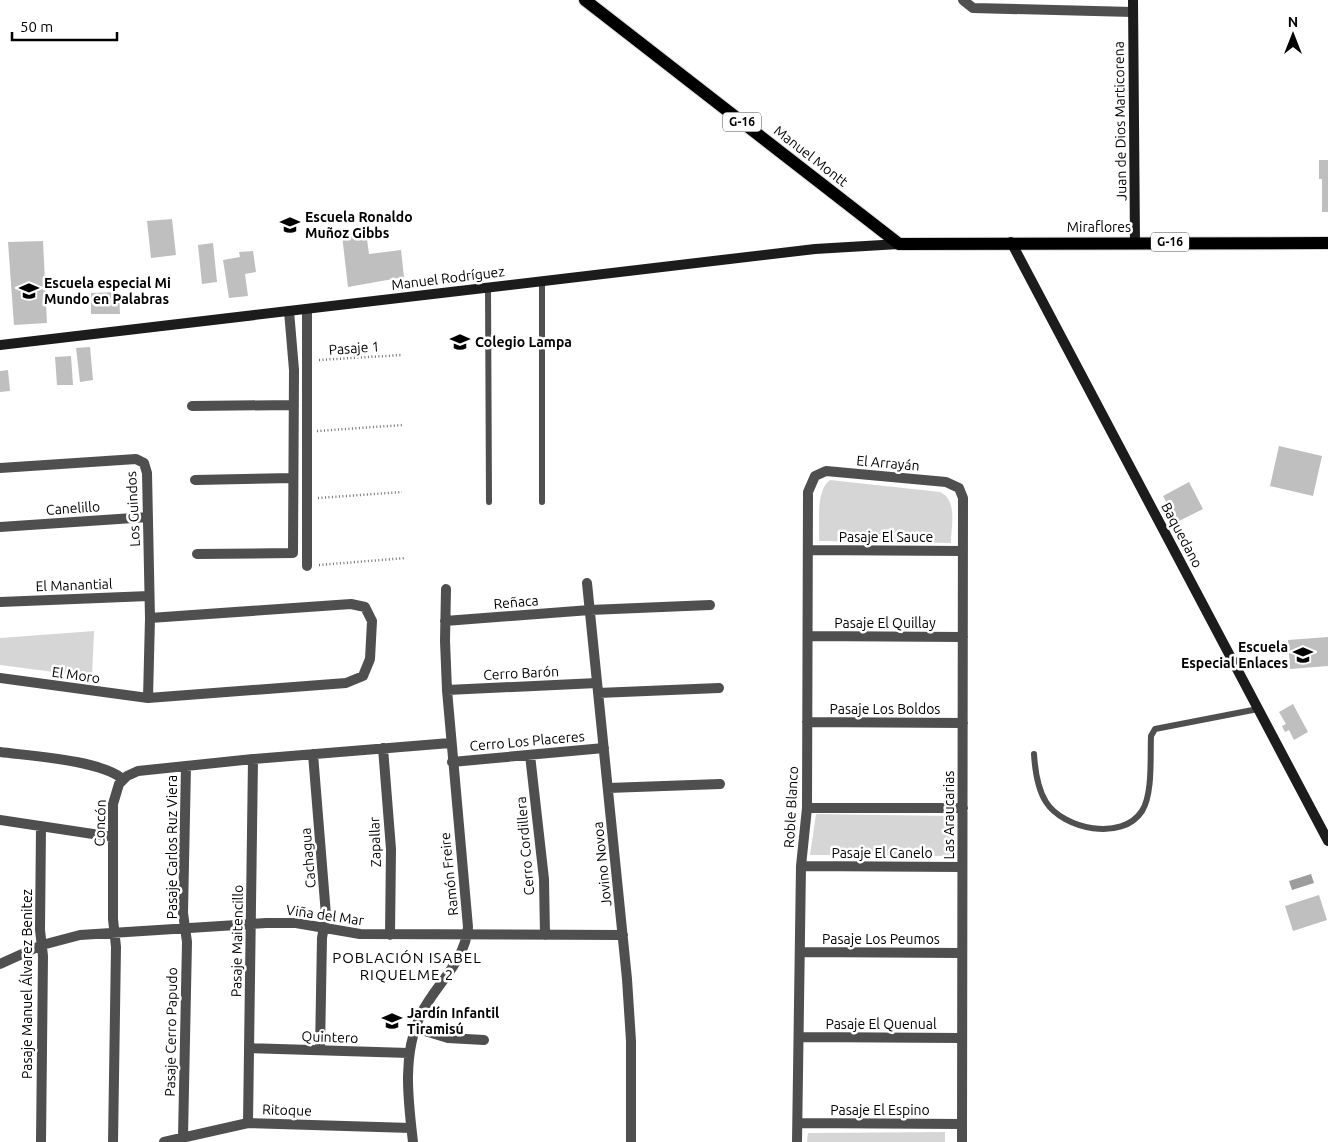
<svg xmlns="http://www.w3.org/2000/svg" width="1328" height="1142" viewBox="0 0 1328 1142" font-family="Ubuntu,sans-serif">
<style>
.green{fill:#d6d6d6}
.water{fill:#9d9d9d}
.building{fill:#bfbfbf}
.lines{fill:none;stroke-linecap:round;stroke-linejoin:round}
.primary-casing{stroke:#dbdbdb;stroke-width:14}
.path{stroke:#717171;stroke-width:2.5;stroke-dasharray:1 2.5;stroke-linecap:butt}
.lane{stroke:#4f4f4f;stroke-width:6}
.street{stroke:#4f4f4f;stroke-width:10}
.secondary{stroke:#1c1c1c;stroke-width:10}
.primary{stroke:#000;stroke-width:12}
.labels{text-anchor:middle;stroke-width:5;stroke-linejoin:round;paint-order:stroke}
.shield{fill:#fff;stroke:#4c4c4c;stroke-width:1}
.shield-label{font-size:12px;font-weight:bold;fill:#000}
.street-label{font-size:14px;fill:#000;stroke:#fff}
.poi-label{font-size:14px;font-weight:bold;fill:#000;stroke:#fff;text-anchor:start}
.neighbourhood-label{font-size:15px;letter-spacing:1px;fill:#000;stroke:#fff}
</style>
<rect width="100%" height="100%" fill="#fff"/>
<!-- green -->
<path class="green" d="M830 480 940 492C958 500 951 526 951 543L819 541C820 523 815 491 830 480Z
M94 631 92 677 0 665V638Z
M816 814 952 816 950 856 810 855Z
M945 1132V1142H807L808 1133Z"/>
<!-- water -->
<path class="water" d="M1311 874 1314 883 1292 890 1289 881Z"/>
<!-- building -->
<path class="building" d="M1319 160H1328V212H1322V179H1319Z
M172 219 176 255 151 258 147 221Z
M366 232 369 254 401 250 404 277 348 287 342 235Z
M43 241 47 323 14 325 8 242Z
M213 243 217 282 202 284 198 245Z
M253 251 256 272 245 274 248 296 229 298 223 260 240 257 239 252Z
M119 292 120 314H91V293Z
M90 347 93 380 80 382 76 348Z
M71 356 73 385H57L55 357Z
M8 370 10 391 0 392V371Z
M1279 446 1322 456 1313 496 1270 486Z
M1189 482 1203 509 1177 522 1163 496Z
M1328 637V666L1290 669 1288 640Z
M1293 704 1308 732 1294 740 1289 730 1285 732 1282 726 1286 724 1279 712Z
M1319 895 1327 920 1293 931 1285 906Z"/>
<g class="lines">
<defs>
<path id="primary" d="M585 0 899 244 1328 243"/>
</defs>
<!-- primary casing -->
<use href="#primary" class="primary-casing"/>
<!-- path -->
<path class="path" d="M319 360 402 355
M317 431 403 425
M318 498 402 492
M319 565 406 558"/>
<!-- lane -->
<path class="lane" d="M542 281V502
M488 287 489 502
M1034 754C1035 770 1037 788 1046 802 1063 829 1122 842 1142 811 1153 794 1150 756 1151 736L1155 729 1258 709"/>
<!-- street -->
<path class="street" d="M963 0 973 8 1133 12
M307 309V566
M192 406 294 405
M0 468 136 459 144 463 147 473 150 618 148 698
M195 480 293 478
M0 527 148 517
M808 550 963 551
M197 554 293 553 294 370 289 311
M587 583 627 979 631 1041V1142
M0 602 149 596
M445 621 590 610 710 605
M808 636 963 637
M0 678 148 698 346 683 363 676 370 659 372 621 365 607 351 604 150 618
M447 690 597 683
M598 693 719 688
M807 722 963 723
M383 748 391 849 390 935
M0 752C31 756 100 760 123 779
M313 754 326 915 322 938 320 1050
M530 755 544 879 545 935
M452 762 604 748
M608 788 720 784
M807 808H963
M0 820 113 837
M41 826 40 930 43 956 41 1142
M801 866 962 867
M800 952 962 953
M0 964 42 945 80 935 266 923H296L360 934 623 935
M415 1028 448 1038 484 1040
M799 1037 962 1038
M249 1048 409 1053
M248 1123 253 759
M798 1123 962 1124
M183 1137 187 942 183 913 186 766
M113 1142 116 947 113 919V804L119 784 127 776 138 771 253 759 450 743
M164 1142 248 1123 411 1128
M413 1142C408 1100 402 1053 421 1014 436 984 465 962 468 927L447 690 445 641 446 589
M797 1142 801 866 807 808 808 492 815 476 826 471 946 482 959 488 963 498 962 1142"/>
<!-- secondary -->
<path class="secondary" d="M1133 0 1135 242
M1011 242 1328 841
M0 345 815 249 899 244"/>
<!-- primary -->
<use href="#primary" class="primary"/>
</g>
<!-- icons -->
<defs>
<symbol id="school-bare" viewBox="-9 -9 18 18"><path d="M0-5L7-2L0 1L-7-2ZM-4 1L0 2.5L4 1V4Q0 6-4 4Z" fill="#000" stroke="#fff" stroke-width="2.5" paint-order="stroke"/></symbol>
</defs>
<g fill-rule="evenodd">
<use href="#school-bare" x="276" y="211" width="28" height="28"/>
<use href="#school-bare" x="15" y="277" width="28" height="28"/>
<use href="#school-bare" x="446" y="328" width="28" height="28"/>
<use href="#school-bare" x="1289" y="641" width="28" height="28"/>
<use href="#school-bare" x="378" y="1007" width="28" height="28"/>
</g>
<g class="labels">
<!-- shield labels -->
<g class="shield">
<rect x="723" y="112.5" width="38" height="19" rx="4"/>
<rect x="1151" y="232.5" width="38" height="19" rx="4"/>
</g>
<g class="shield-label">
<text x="742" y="126">G-16</text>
<text x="1170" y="246">G-16</text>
</g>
<!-- street labels -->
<g class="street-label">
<text transform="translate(1120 121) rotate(-91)" y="5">Juan de Dios Marticorena</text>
<text transform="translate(811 156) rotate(38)" y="5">Manuel Montt</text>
<text x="1099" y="232">Miraflores</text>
<text transform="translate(448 278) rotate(-7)" y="5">Manuel Rodríguez</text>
<text transform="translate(354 348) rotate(-4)" y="5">Pasaje 1</text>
<text transform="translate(888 463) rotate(5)" y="5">El Arrayán</text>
<text transform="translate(73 508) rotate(-4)" y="5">Canelillo</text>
<text transform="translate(133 509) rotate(-93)" y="5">Los Guindos</text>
<text transform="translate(1182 535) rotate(62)" y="5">Baquedano</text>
<text x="886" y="542">Pasaje El Sauce</text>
<text transform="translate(74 585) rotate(-2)" y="5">El Manantial</text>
<text transform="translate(516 602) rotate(-5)" y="5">Reñaca</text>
<text x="885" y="628">Pasaje El Quillay</text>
<text transform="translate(521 673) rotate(-3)" y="5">Cerro Barón</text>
<text transform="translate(76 675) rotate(8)" y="5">El Moro</text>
<text x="885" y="714">Pasaje Los Boldos</text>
<text transform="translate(527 741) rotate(-5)" y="5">Cerro Los Placeres</text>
<text transform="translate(791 807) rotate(-87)" y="5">Roble Blanco</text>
<text transform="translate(949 815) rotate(-90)" y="5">Las Araucarias</text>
<text transform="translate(100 823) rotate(-88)" y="5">Concón</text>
<text transform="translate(375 842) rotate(-92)" y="5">Zapallar</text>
<text transform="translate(525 846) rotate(-95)" y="5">Cerro Cordillera</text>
<text transform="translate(172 847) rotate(-90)" y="5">Pasaje Carlos Ruz Viera</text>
<text x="882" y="858">Pasaje El Canelo</text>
<text transform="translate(308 858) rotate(-95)" y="5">Cachagua</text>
<text transform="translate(602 864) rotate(-96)" y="5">Jovino Novoa</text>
<text transform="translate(449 874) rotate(-96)" y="5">Ramón Freire</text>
<text transform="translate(325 915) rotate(8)" y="5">Viña del Mar</text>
<text x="881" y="944">Pasaje Los Peumos</text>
<text transform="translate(237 941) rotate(-89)" y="5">Pasaje Maitencillo</text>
<text transform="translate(27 984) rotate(-90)" y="5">Pasaje Manuel Álvarez Benitez</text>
<text x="881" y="1029">Pasaje El Quenual</text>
<text transform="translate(171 1032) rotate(-89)" y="5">Pasaje Cerro Papudo</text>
<text transform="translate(330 1037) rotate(2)" y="5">Quintero</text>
<text transform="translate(287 1110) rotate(2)" y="5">Ritoque</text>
<text x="880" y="1115">Pasaje El Espino</text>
</g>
<!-- poi labels -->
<g class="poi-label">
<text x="305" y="222">Escuela Ronaldo<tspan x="305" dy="16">Muñoz Gibbs</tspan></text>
<text x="44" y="288">Escuela especial Mi<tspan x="44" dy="16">Mundo en Palabras</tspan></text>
<text x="475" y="347">Colegio Lampa</text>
<text x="1288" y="652" text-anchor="end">Escuela<tspan x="1288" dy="16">Especial Enlaces</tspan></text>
<text x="407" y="1018">Jardín Infantil<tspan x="407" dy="16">Tiramisú</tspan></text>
</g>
<!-- neighbourhood labels -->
<g class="neighbourhood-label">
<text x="407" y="963">POBLACIÓN ISABEL<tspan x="407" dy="17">RIQUELME 2</tspan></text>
</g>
</g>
<!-- north arrow -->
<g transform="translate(1293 35)" stroke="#ffffff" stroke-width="4" paint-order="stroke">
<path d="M0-4L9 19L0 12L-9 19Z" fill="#000000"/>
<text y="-8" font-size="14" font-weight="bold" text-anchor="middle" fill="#000000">N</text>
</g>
<!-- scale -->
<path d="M12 32v8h105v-8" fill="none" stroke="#000000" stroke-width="2.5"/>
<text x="20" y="32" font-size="15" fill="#000000" stroke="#ffffff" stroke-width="4" paint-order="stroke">50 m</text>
</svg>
